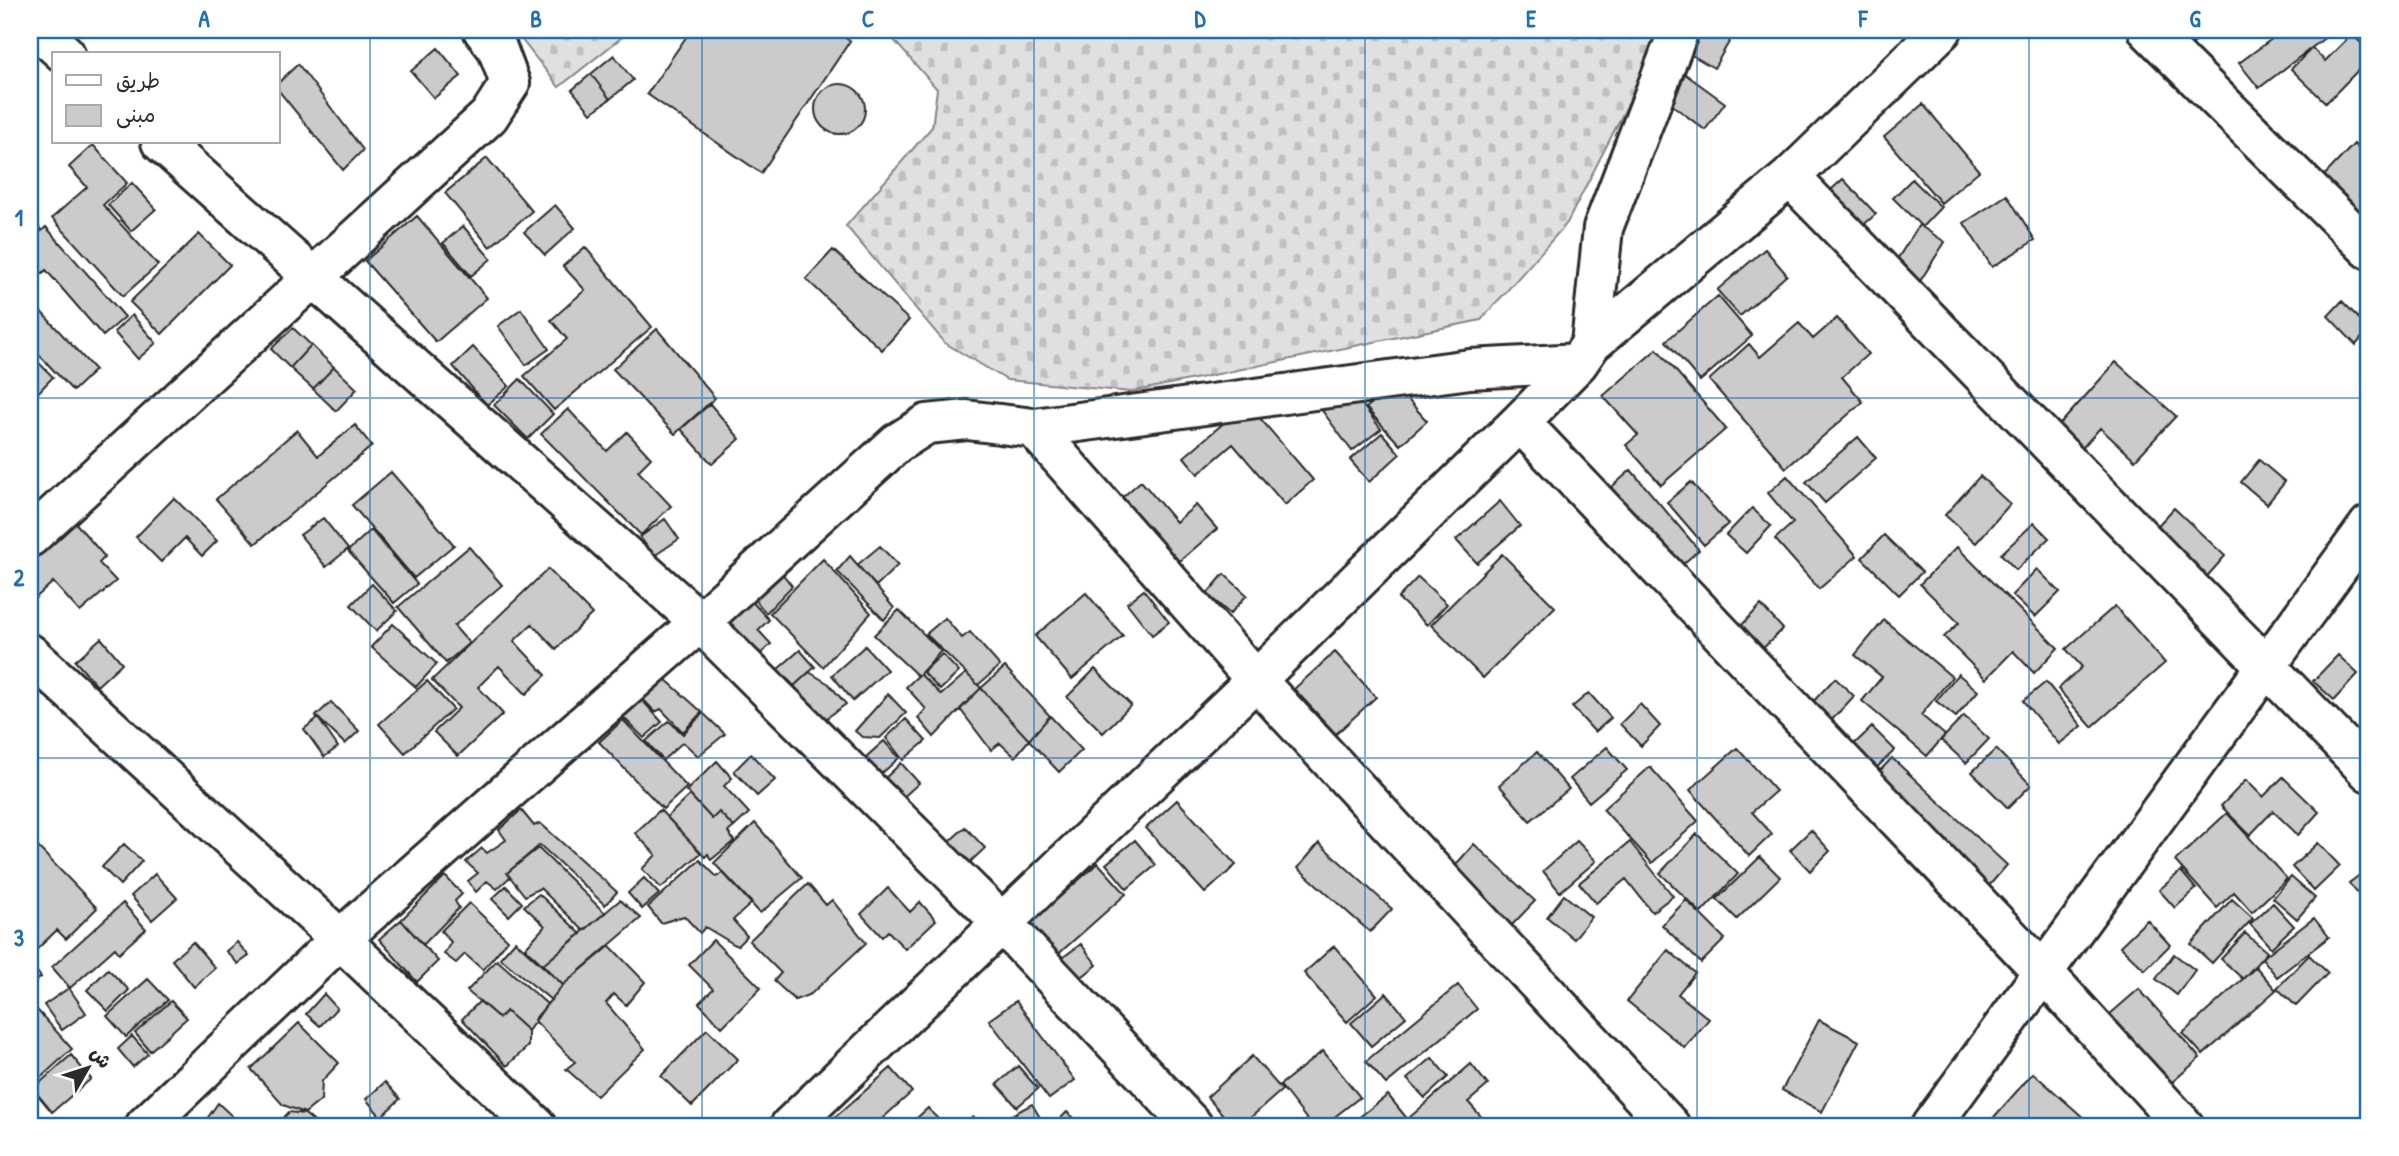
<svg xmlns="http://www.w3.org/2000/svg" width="2399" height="1156" viewBox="0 0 2399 1156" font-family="'Patrick Hand','Playpen Sans Arabic',sans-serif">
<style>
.cemetery{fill:url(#cemetery-stones);stroke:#868686;stroke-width:2}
.building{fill:#cbcbcb;stroke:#2b2b2b;stroke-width:2}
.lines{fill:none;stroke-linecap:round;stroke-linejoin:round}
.street-casing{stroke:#2b2b2b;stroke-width:44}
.street{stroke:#fff;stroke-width:38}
.grid{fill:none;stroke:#1f6fb2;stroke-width:2;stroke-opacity:0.55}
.neatline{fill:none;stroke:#1f6fb2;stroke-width:2.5}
.grid-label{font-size:23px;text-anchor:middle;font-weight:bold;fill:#1f6fb2}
</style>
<defs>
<pattern id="cemetery-stones" width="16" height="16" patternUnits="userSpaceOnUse" patternTransform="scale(1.75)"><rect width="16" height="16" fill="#e0e0e0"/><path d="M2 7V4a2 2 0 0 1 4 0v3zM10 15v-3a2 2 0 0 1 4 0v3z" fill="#c0c0c0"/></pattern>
</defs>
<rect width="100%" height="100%" fill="#fff"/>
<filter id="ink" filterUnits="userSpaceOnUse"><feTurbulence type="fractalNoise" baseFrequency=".0143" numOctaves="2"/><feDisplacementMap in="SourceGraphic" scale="14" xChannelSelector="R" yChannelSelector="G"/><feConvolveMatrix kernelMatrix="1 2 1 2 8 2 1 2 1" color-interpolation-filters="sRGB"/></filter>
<g filter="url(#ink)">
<!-- cemetery -->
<path class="cemetery" d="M514 30H631L559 87Z
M885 30H1660L1648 65 1567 223 1481 320 1131 392 1007 380 945 343 846 226 932 127 937 89Z"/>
<!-- building -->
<path class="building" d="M691 30H833L850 41 761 173 647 94Z
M1695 30H1736L1714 68 1683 50Z
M2167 30H2209L2185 51Z
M2267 30H2335L2259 88 2239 63 2273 38Z
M2352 34 2369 51V59L2326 103 2291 69 2312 48 2325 61Z
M438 48 461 76 434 98 411 71Z
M614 55 633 80 610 99 591 74Z
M298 64 363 150 343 170 278 90V83Z
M1681 71 1725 103 1705 130 1662 97Z
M591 74 610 99 591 113 572 90Z
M815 109a25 25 0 1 1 50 0a25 25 0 1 1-50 0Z
M1923 104 1979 171 1941 203 1884 137Z
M2354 144 2369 158V206L2359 217 2320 180Z
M93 145 127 183 103 205 158 265 123 296 52 218 87 187 69 167Z
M487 158 532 211 490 247 445 193Z
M1843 179 1876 214 1853 234 1821 199Z
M1912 179 1941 207 1922 227 1893 198Z
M132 183 156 209 131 231 108 205Z
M2007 195 2035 240 1992 267 1964 223Z
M555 205 575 228 545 255 524 232Z
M30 215 41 230 30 239Z
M417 216 487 298 436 342 365 261Z
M1919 225 1945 242 1915 289 1889 272Z
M463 226 491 259 471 276 443 243Z
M46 227 125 317 103 336 46 270 30 284V241Z
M199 234 230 265 162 334 130 302Z
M585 247 652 327 554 410 524 376 567 339 551 320 585 290 563 266Z
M1765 249 1787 275 1740 316 1717 290Z
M833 250 909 320 882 350 806 279Z
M1718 296 1752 336 1700 381 1666 341Z
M2342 301 2369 329 2356 345 2328 316Z
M33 303 95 370 73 391 30 345V306Z
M521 309 549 349 526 365 498 326Z
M132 315 156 343 138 359 114 332Z
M1837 318 1868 354 1842 377 1863 402 1786 468 1709 380 1749 344 1760 357 1799 323 1813 339Z
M293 328 311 345 290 368 271 349Z
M657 329 715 398 675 434 613 369Z
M311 345 334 367 313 389 290 368Z
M473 347 509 386 487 405 453 366Z
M1657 349 1726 429 1661 485 1626 445 1638 435 1603 396Z
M30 354 53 377 30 401Z
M2116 362 2176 416 2135 460 2100 428 2077 454 2053 432Z
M334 367 357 389 336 411 313 389Z
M520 379 553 414 528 439 494 405Z
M1346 384 1381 429 1352 451 1318 405Z
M1394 384 1427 421 1400 445 1366 408Z
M1247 403 1313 480 1285 505 1233 444 1198 474 1184 457Z
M710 404 740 439 712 464 681 429Z
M568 409 607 451 627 432 651 458 638 471 671 506 641 535 541 434Z
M355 425 372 446 255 544 216 499 297 430 318 456Z
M1382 433 1400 454 1369 482 1350 460Z
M1858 437 1876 458 1825 503 1806 482Z
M2259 460 2285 482 2267 504 2241 482Z
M1631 470 1699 550 1675 571 1607 491Z
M391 472 454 545 414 578 352 505Z
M1787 476 1857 556 1819 589 1775 539 1793 523 1768 493Z
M1980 476 2010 504 1976 543 1945 515Z
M1141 481 1176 522 1196 505 1217 529 1174 566 1118 501Z
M1691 482 1728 524 1704 545 1667 502Z
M174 498 217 541 202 556 185 538 161 562 136 537Z
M1500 501 1520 526 1477 563 1456 540Z
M1752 508 1771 526 1746 553 1726 535Z
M2174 508 2225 556 2203 581 2151 533Z
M323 518 348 549 326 567 300 535Z
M665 519 679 539 654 556 640 537Z
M73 520 105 557 99 563 116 581 80 612 53 582 30 603V558Z
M2034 523 2049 538 2016 570 2001 554Z
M371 530 417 584 394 603 348 551Z
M1884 535 1922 572 1899 595 1862 558Z
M880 546 898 565 876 586 857 565Z
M469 547 502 585 454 626 469 643 446 663 398 607Z
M1957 547 2058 648 2034 673 2013 651 1986 679 1944 637 1959 623 1920 584Z
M1502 554 1555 607 1483 678 1431 625Z
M850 556 894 608 884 620 837 571Z
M823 559 871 613 823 667 770 613Z
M778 568 792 586 766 613 750 594Z
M548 569 592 614 556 649 532 624 514 641 546 675 526 694 499 666 478 687 503 714 458 756 434 732 459 708 432 680Z
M2037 569 2060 592 2035 617 2012 595Z
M1224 574 1247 595 1230 614 1207 594Z
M1418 577 1447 604 1427 625 1398 598Z
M372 584 397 611 376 631 351 605Z
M1144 590 1169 622 1152 635 1127 603Z
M1086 593 1123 636 1072 679 1035 636Z
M745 594 769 620 758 630 771 644 748 666 721 617Z
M1761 605 1783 629 1758 653 1736 631Z
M2115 606 2165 663 2092 727 2058 689 2082 667 2066 649Z
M899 610 941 651 918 676 874 635Z
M945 618 962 638 970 632 1000 666 978 685 926 634Z
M1884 620 1952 677 1921 715 1945 735 1927 756 1862 701 1882 677 1855 655Z
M393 624 437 664 416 687 371 647Z
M101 638 122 663 97 686 75 661Z
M865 646 887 670 853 701 832 675Z
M800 650 815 667 794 686 778 669Z
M1335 652 1376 697 1336 734 1294 689Z
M942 654 959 672 940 690 923 672Z
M2338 655 2358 674 2334 700 2313 681Z
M1005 667 1050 716 1029 740 981 688Z
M1095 669 1131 705 1103 733 1067 697Z
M809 672 829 684 846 704 824 720 794 686Z
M966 673 981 688 934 737 918 718 926 709 906 687 920 674 941 695Z
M1958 674 1978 691 1956 717 1936 701Z
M664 678 702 712 683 732 661 709 655 712 641 697Z
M1835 678 1854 696 1829 723 1810 705Z
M427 681 453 709 405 753 379 724Z
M2046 682 2082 726 2059 744 2023 701Z
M981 688 1029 740 1015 757 1000 743 991 750 960 709Z
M1589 693 1611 718 1595 732 1572 707Z
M888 694 906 713 880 738 862 737 855 731Z
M641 699 662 722 644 738 621 715Z
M331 702 359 731 345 744 316 716Z
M1640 704 1660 726 1641 746 1620 724Z
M703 713 725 734 698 756 683 742 663 760 646 741 669 721 683 734Z
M1050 716 1082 750 1059 772 1029 740Z
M1964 716 1989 739 1966 763 1941 740Z
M318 718 338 747 324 757 304 729Z
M906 719 926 741 903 760 886 738Z
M623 720 687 787 663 809 599 742Z
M1872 727 1895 750 1869 775 1846 752Z
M884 741 899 758 880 775 866 757Z
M1607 747 1627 770 1589 802 1570 779Z
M1737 748 1776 791 1752 812 1772 834 1749 856 1690 790Z
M1996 749 2031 785 2008 808 1972 772Z
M1537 752 1569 789 1530 821 1499 785Z
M751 754 775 780 757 796 734 771Z
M1892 758 2007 865 1988 887 1872 779Z
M717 761 732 778 724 786 749 813 734 827 719 812 712 819 686 791Z
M901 763 919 783 899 801 882 781Z
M1650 767 1698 821 1652 863 1603 809Z
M2283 777 2319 812 2298 835 2273 811 2250 835 2221 806 2246 780 2263 797Z
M690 795 712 819 719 812 734 827 728 832 734 841 711 860 708 854 705 857 701 853 667 817Z
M1177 800 1236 865 1205 893 1146 828Z
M521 810 534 826 540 823 617 892 605 905 540 845 507 873 510 877 497 889 487 881 476 892 468 881 478 873 466 862 482 848 487 853 506 840 499 830Z
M660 810 701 853 661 888 642 869 656 855 635 833Z
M2227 813 2287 879 2252 912 2234 892 2217 908 2175 861Z
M755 823 802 878 760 913 714 863Z
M965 827 985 848 969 863 950 841Z
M1811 830 1830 851 1810 871 1790 850Z
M1697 834 1738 874 1701 913 1660 873Z
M1135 840 1156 865 1127 889 1106 864Z
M1577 841 1596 861 1560 892 1543 871Z
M1630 842 1673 896 1652 912 1626 879 1596 903 1579 883Z
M1319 843 1392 909 1370 932 1298 868Z
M2318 843 2340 866 2314 891 2292 867Z
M35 844 97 908 66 939 57 930 34 952 30 947V849Z
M124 844 142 861 120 885 102 867Z
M1474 844 1535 901 1512 925 1452 869Z
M538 848 605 913 584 931 540 888 525 896 507 873Z
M1760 857 1780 877 1737 919 1717 899Z
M700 860 717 877 723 872 752 903 733 920 747 936 737 946 705 927 700 933 684 916 661 923 648 907Z
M1098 863 1126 894 1056 956 1028 925Z
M2369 868V908L2349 883Z
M2181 871 2196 889 2175 908 2159 890Z
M155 874 177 898 152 920 131 896Z
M445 876 462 894 455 901 459 908 423 945 401 920Z
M2291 877 2315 898 2297 919 2273 898Z
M644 878 659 894 642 909 628 893Z
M808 884 826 905 832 900 866 943 811 994 795 1000 774 981 781 973 749 941Z
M506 886 522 903 509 916 492 899Z
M888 888 910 912 920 902 936 920 905 949 888 931 882 937 861 914Z
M539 894 581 934 543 965 525 948 545 926 524 906Z
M1564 895 1591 917 1574 939 1547 917Z
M2232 899 2253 918 2212 963 2191 944Z
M620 900 641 918 563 985 543 965Z
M1686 900 1725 939 1701 963 1662 925Z
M123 903 146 929 119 953 115 948 70 988 52 967Z
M469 903 508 940 483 970 465 954 456 963 444 954 451 942 441 931Z
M2273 903 2294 926 2271 948 2250 924Z
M2314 918 2329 937 2277 977 2262 958Z
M401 920 438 961 417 982 379 939Z
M2147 920 2170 945 2145 970 2120 946Z
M2245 933 2267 952 2243 979 2221 959Z
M713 940 761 988 722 1027 699 1003 713 989 689 965Z
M515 941 563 985 551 1000 500 958Z
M193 942 215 968 194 987 172 960Z
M237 942 249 956 238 964 226 951Z
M1081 944 1097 965 1070 986 1054 964Z
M610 946 645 982 626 1005 614 994 606 1003 645 1049 597 1096 566 1069 575 1062 534 1020 563 985Z
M1334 946 1377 995 1347 1022 1304 973Z
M1668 950 1695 973 1678 994 1709 1019 1685 1048 1627 1001Z
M2174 954 2195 970 2177 995 2156 979Z
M2309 955 2328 973 2296 1006 2277 988Z
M497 960 547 1004 528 1031 506 1011 499 1018 467 991Z
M30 963 41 977 30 986Z
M2256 967 2276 990 2203 1055 2183 1033Z
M108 969 129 990 108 1011 87 990Z
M148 979 168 1000 126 1037 107 1016Z
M1458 985 1477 1009 1386 1084 1366 1061Z
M69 988 86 1013 62 1030 44 1005Z
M2139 989 2200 1058 2171 1083 2110 1014Z
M1386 993 1406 1017 1371 1046 1351 1023Z
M324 994 337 1008 320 1026 306 1014Z
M171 1001 187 1018 150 1051 135 1033Z
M480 1001 499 1018 506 1011 528 1031V1046L507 1066 462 1019Z
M1016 1001 1075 1080 1049 1099 989 1020Z
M30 1002 72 1049 36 1082 30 1075Z
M1819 1020 1859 1041 1822 1112 1782 1090Z
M299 1023 339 1063 322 1081 321 1100 305 1113 283 1105 251 1069Z
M707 1029 738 1059 692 1106 661 1076Z
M132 1036 148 1054 133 1067 118 1049Z
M1323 1051 1360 1097 1323 1126H1312L1280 1085Z
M71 1055 91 1079 52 1112 33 1089Z
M1252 1056 1282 1090 1241 1126H1233L1207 1097Z
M1432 1058 1448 1077 1425 1098 1407 1079Z
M1471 1064 1488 1085 1468 1102 1488 1124 1418 1126 1410 1117Z
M1018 1066 1038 1089 1017 1107 997 1084Z
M891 1068 912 1092 874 1126H825Z
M2033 1073 2093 1126H2004L1994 1117Z
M385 1082 400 1099 381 1117 366 1099Z
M1388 1095 1413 1126H1350L1349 1125Z
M218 1103 235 1119 234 1126H202Z
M1032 1104 1045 1126H1006L1003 1120Z
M928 1108 944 1126H908Z
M289 1112 305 1114 319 1126H276Z
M1067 1112 1081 1126H1053Z
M973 1117 981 1126H962Z"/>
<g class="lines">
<defs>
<path id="street" d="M38 30 65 54
M2148 30 2369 249
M161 142 700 622 1001 922 1193 1126
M1790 177 2369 772
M1591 344 1603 228 1679 30
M1520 422 2044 973 2184 1126
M1034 428 1256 680 1670 1126
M30 537 489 116 510 83 497 48 483 30
M30 654 340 939 536 1126
M145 1126 340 939 700 622 897 443 927 424 967 420 1034 428 1470 369 1578 363
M790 1126 1256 680 1520 422 1578 363 1591 344 1790 177 1942 30
M1931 1126 2369 525"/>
</defs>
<!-- street casing -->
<use href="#street" class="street-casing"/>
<!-- street -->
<use href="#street" class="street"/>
</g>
</g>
<!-- grid -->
<path class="grid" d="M370 30V1126M702 30V1126M1034 30V1126M1365 30V1126M1697 30V1126M2029 30V1126M30 398H2369M30 758H2369"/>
<!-- margin -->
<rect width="2399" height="1156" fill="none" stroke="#fff" stroke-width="77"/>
<!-- legend -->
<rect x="52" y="52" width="228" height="91" fill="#ffffff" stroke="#aaaaaa" stroke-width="2"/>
<rect x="66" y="75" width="35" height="10" fill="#ffffff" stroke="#aaaaaa" stroke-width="2"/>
<text x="116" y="88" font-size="21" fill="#2b2b2b">طريق</text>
<rect x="66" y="105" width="35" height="21" fill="#cbcbcb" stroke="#aaaaaa" stroke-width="2"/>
<text x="116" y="122" font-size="21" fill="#2b2b2b">مبنى</text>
<!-- north arrow -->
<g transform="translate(88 1068) rotate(51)" stroke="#ffffff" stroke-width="5" paint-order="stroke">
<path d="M0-5L12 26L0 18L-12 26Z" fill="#2b2b2b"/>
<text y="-10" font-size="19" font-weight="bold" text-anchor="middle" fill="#2b2b2b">ش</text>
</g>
<rect x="38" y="38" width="2322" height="1080" class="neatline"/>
<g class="grid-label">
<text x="204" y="27">A</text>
<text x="536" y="27">B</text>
<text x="868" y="27">C</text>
<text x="1200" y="27">D</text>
<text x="1531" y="27">E</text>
<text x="1863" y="27">F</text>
<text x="2195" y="27">G</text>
<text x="19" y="226">1</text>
<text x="19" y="586">2</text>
<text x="19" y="946">3</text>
</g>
</svg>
